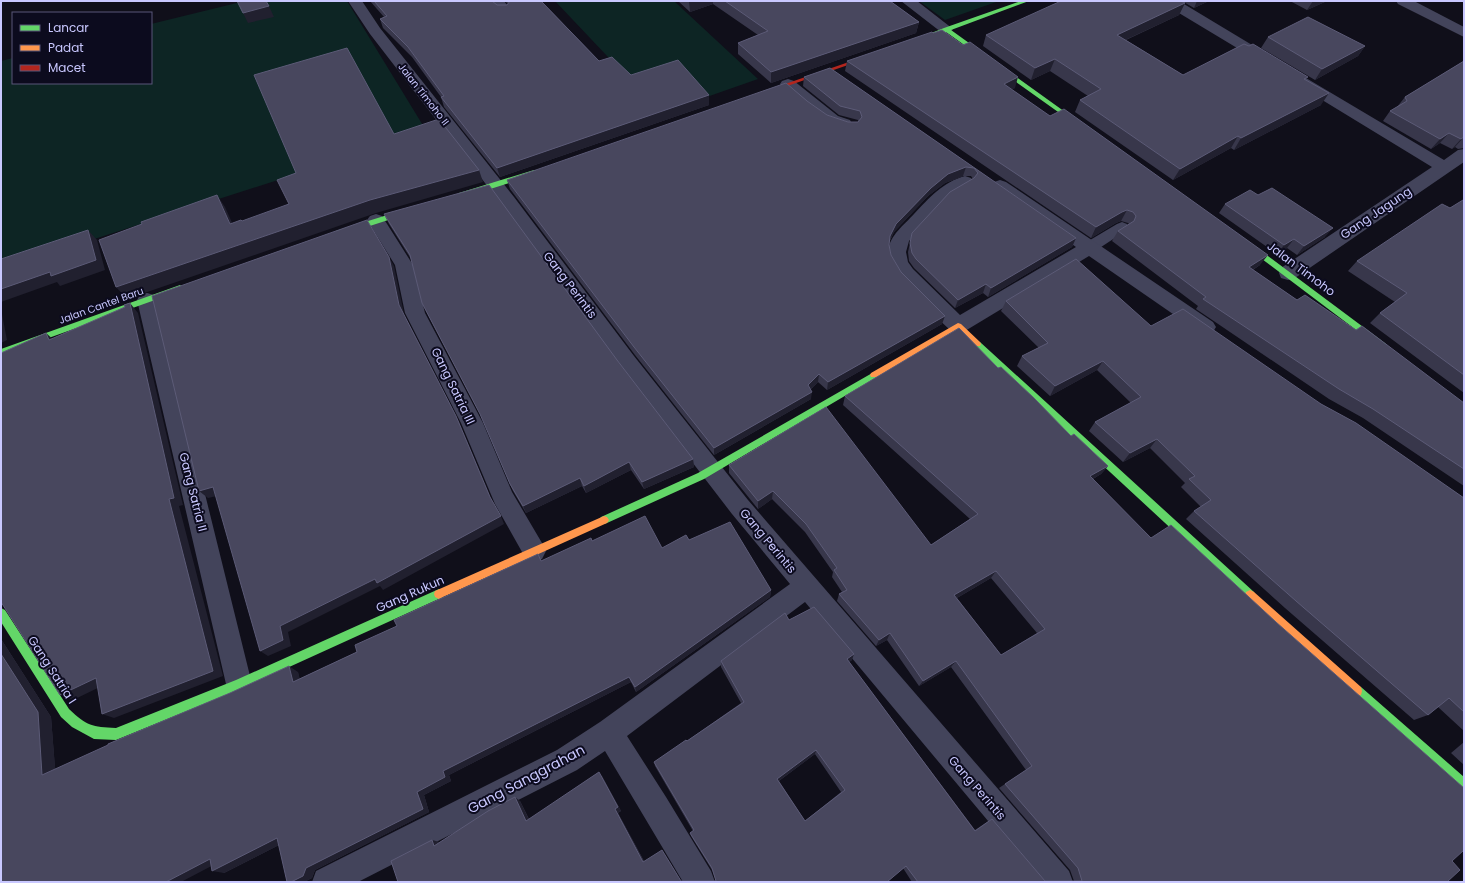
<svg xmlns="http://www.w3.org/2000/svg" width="1465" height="883" viewBox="0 0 1465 883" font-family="Poppins,sans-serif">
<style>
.green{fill:#0d2524}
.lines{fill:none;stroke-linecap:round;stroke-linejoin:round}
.lane{fill:#43445b;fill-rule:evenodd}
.street{fill:#43445b;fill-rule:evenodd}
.fast{fill:#63d668;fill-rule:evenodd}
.slow{fill:#ff974d;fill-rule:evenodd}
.jam{fill:#b3261e;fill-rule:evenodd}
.wall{fill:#38374b;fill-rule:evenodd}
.shaded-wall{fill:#21202f}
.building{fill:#48475e;stroke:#5c5b77;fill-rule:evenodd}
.labels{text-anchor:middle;stroke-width:4;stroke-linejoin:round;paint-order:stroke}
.far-street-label{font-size:10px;fill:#c9c8ff;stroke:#0c0b1e}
.street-label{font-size:12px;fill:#c9c8ff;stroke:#0c0b1e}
.near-street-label{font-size:14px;fill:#c9c8ff;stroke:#0c0b1e}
</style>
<rect width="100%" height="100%" fill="#100f1a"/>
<!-- green -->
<path class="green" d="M245 1H347L427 132 1 269V61L13 58V83H151V24Z
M555 1H674L758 79 661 113Z
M919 1H999L945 20Z"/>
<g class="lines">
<!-- lane -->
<path class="lane" d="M1122 222 1127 224 1129 227 1127 230 1095 251 1090 252 1085 251 1083 247 1085 243 1117 224Z"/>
<!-- street -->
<path class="street" d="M348 1H362L380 28 514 197 634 356 748 500 1069 871 1073 882H1039L805 602 627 736 666 797 711 871 715 882H683L605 751 577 770 358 882H312L316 871 557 750 600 722 790 584 732 514 620 368 502 205 370 34Z
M489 1H504L511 10 509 13C499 16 494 9 489 1Z
M901 1H917L953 29 951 32 946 33 941 32Z
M1162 1H1179L1272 57 1275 60 1272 63 1267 65 1262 63 1164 4Z
M1396 1H1414L1464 27V37L1398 4Z
M1301 76 1306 78 1444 160 1458 150 1464 149V162L1295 278 1288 280 1281 278 1279 273 1281 268 1432 167 1296 84 1293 81 1296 78Z
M788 79 794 81 838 116 850 120 852 124 850 128C828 133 798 101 782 87L780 84 782 81Z
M965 176 971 178 974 182 971 186 947 200 909 241 906 252 908 262 913 269 960 315 1076 247 994 190 991 186 994 182 1000 180 1006 182 1213 322 1216 327 1213 332 1206 335 1199 332 1089 256 965 331 958 334 951 331C936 316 885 272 888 251 890 235 904 225 914 214 929 198 943 182 965 176Z
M376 214 382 216 413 265 425 313 483 423 512 492 542 543 546 551 542 559 534 562 526 559 495 504 461 423 405 313 395 265 367 220 370 216Z
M147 293 154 295 157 300 252 684 248 693 239 697 230 693 226 684 137 300 140 295Z"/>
<!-- fast -->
<path class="fast" d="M1021 1H1029L951 30 1086 127V129H1082L946 32 916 42 911 41 944 28Z
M534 170H538L540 172 538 174 465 197H459L458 195 459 193Z
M413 207H416V211L339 236 335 233 336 231Z
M1241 236 1386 344 1387 346 1386 348H1380L1238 241 1237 239Z
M180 285 184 288 183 290 1 355V349Z
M977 341 980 342 1254 592 1255 595 1254 598 1250 600 1246 598 974 346 973 344Z
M874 372 877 373 878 375 877 377 704 479 607 523 604 524 601 523 599 520 601 517 698 473Z
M439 589 443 591 444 594 443 597 243 688 116 740 94 739 72 727 61 717 1 622V608L5 610 69 709C87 726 92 727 116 728L236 680Z
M1357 686 1361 687 1464 777V791L1460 789 1353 695 1352 691 1353 687Z"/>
<!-- slow -->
<path class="slow" d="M958 323 961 324 980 342 981 344 980 346H974L957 330 877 377H871L870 375 871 373Z
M604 516 607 517 609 520 607 523 443 597 439 599 435 597 434 594 435 591Z
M1250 590 1254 592 1361 687 1362 691 1361 695 1357 696 1353 695 1246 598 1245 595 1246 592Z"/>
<!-- jam -->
<path class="jam" d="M872 54 877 55 761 95 756 94Z"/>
</g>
<!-- wall -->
<path class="wall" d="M370 1H492L497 5H507L508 4 505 1H541L599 61 631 75 709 95V105L500 177 444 107 441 97 412 57 383 28 380 19 384 17Z
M678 1H890L919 22 916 33 771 83 738 54V43L758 35 713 4 690 12Z
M1182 1H1209L1194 8Z
M1290 1H1327L1307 10Z
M1185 3 1179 15 1126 40 1183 75 1306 80 1321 105 1234 150 1231 148 1173 180 1075 112 1080 100 1088 96 1050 71 1031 80 983 46 986 35Z
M1268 37 1365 46 1358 56 1315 80 1261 48Z
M847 61 1015 88 1011 89 1260 265 1253 270 1297 300 1356 330 1464 403V486L1363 418 1329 399 1196 309 1198 306 1112 241 1118 231 1129 224 1128 223 1121 221 1116 223 1091 238 845 71Z
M1464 61V148L1458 149 1455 147 1452 149 1440 143 1431 149 1383 121 1390 111 1397 107 1405 97Z
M830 68 1076 238 1072 247 988 297 983 293 955 308 914 268 909 261 908 252 912 233 973 179 971 176H963L945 183 928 196 894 232 889 243V245L891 255 901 272 942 324 827 390 818 382 811 389V399L714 455 635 355 510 189 507 180 807 101 827 115 848 122H858V120L839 115 803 86 804 77Z
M1464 201V393L1370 323 1380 313 1395 302 1348 271 1357 261Z
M1225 204 1325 237 1297 255 1287 248 1277 254 1219 213Z
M384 214 617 360 693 459 694 467 644 489 631 470 586 493 582 486 526 513 513 491 510 484 483 419 422 303 411 259 389 224Z
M1006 301 1151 326 1321 404 1464 498V731L1438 707 1428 715 1414 720 1285 608 1186 519 1194 511 1201 507 1181 487 1185 483 1150 448 1123 462 1089 431 1095 422 1131 403 1097 370 1050 396 1017 366 1022 356 1039 348 1001 311Z
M998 368 1071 436 1108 466 1101 474 1093 479 1452 861 1447 882H912L903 868 887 882H398L432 840 439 842V843L520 801 529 819 602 776 621 811 618 813 644 861 681 881H716L712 870 691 836 690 833 693 831 655 766 654 762 687 741 741 703 721 667V661L789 620 852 660 849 662 975 830 987 822 992 819 1045 881H1074L1070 870 999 788 1026 770 951 667 919 686 887 640 876 646 837 601 839 594 842 592 832 577 833 572 805 532 772 499 758 509 729 473V465L931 545 970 519 843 405 845 396ZM991 578 1037 633 1001 655 957 598ZM815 754 841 792 805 821 779 781Z
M689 540 771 590 770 597 636 692 631 682 449 775 451 781 424 795 429 812 315 870 312 878 304 882H287L279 845 224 873 212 866 1 882V639L51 717 55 769 298 672 299 679 357 652 542 561 592 541 662 548Z
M1464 742V765L1451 753Z"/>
<!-- shaded-wall -->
<path class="shaded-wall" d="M689 1H713V4L690 12Z
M1197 1H1209L1194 8Z
M1313 1H1327L1307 10Z
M1185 3 1179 15 1112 46 1117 35Z
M269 6 274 17 248 23 243 13Z
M919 22 916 33 771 83V72Z
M1365 46 1358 56 1315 80 1322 69Z
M1055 59 1050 71 1031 80 1035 68Z
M1018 77 1015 88 1000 95 1004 84Z
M1329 93 1321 105 1234 150 1241 138Z
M709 95V105L500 177 497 168Z
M1449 133 1440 143 1431 149 1440 139Z
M1238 136 1231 148 1173 180 1180 169Z
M1464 137 1455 147 1452 149 1461 139Z
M966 167 963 176 945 183 928 196 894 232 888 244 890 236 896 224 931 188 948 174Z
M479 170 483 182 376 213 127 299 116 287 370 200Z
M217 195 225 207 238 236 230 224Z
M1127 210 1121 221 1116 223 1091 238 1096 227 1122 212Z
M1333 228 1325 237 1297 255 1304 246Z
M88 230 97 240 105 270 60 286 57 282 1 302V289Z
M1076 238 1072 247 988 297 991 288Z
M1294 239 1287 248 1277 254 1284 245Z
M1268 255 1260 265 1241 277 1249 267Z
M389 257 394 266 404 314 399 305Z
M986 284 983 293 955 308 958 300Z
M130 303 138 313 183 505 179 506 223 676 114 718 102 714 169 499Z
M1 309 7 340 1 343Z
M945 316 942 324 827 390 828 382Z
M46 333 56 342 49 340Z
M1103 361 1097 370 1050 396 1055 386Z
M819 374 818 382 806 393 808 385Z
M812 392 811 399 714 455V448Z
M456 416 460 424 494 505 490 497Z
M1157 439 1150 448 1123 462 1130 453Z
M693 459 694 467 644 489 642 482Z
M629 462 631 470 586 493 584 486Z
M1108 466 1101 474 1084 484 1090 476Z
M580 478 582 486 526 513 523 506Z
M213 487 221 495 208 498 199 491Z
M773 491 772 499 758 509V501Z
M501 516 504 524 383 590 380 586 288 632 291 646 268 656 260 651 280 626Z
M996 571 991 578 950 602 954 595Z
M771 590 770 597 636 692 635 687Z
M890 633 887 640 876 646 879 640Z
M1 639 51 717 56 779 42 775 1 654Z
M854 654 852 660 845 665 847 659Z
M956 661 951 667 919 686 923 681Z
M289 666 298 672 302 687 293 682Z
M629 677 631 682 449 775 451 781 424 795 429 812 315 870 312 878 304 882H291L306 868 417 792 443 771Z
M96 678 108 683 73 700 60 695Z
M816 750 815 754 776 783 777 779Z
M599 772 602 776 621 811 618 813 645 864 643 862 615 809Z
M515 797 520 801 531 824 526 821Z
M277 838 287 841 224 873 212 871Z
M432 840 439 842 441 849 434 846Z
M210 859 221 861 181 882H166Z"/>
<!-- building -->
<path class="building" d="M237 1H266L269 6 243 13Z
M374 1H492L497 5H507L510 1H541L599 61 612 57 631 75 678 60 709 95 497 168 441 97 444 96 408 47 380 19 387 16Z
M725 1H890L919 22 771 72 738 43 768 31Z
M1061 1H1181L1185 3 1117 35 1183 75 1244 44 1249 46 1253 44 1308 77 1304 79 1329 93 1241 138 1238 136 1180 169 1080 100 1101 89 1055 59 1035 68 986 35Z
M1308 17 1365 46 1322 69 1268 37Z
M942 30 963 45 970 42 1018 77 1004 84 1050 116 1064 109 1268 255 1249 267 1297 300 1305 295 1356 330 1362 326 1464 403V469L1373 409 1339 389 1203 299 1206 297 1118 231 1134 221 1136 216 1133 212 1127 210 1122 212 1096 227 847 61 932 32 933 33Z
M347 48 394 134 439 119 479 170 370 200 116 287 99 240 142 224 141 222 217 195 230 224 241 220 242 221 289 204 277 180 296 173 254 75Z
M1464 61V137L1461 139 1449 133 1440 139 1390 111 1407 101 1405 97Z
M830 68 1076 238 991 288 986 284 958 300 916 259 912 253 910 243 912 233 950 192 974 178 978 173 974 168 966 167 948 174 931 188 896 224 890 236 889 245 891 255 901 272 945 316 828 382 819 374 808 385 812 392 714 448 634 347 507 180 786 83 807 101 827 115 848 122H858L862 117 860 111 840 106 804 77Z
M489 185 617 360 693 459 642 482 629 462 584 486 580 478 523 506 510 484 480 414 422 303 410 255 384 214Z
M1272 188 1333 228 1304 246 1294 239 1284 245 1225 204 1250 190 1258 195Z
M1463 200 1464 201V375L1380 313 1407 293 1357 261 1442 204 1450 208Z
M367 220 389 257 399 305 456 416 490 497 501 516 377 583 375 579 280 626 283 640 260 651 213 487 199 491 152 296Z
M88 230 96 260 51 276 50 272 1 289V259Z
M1076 259 1151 326 1183 309 1321 404 1356 423 1464 498V712L1449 698 1428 715 1296 601 1194 511 1211 500 1189 479 1195 476 1157 439 1130 453 1095 422 1141 397 1103 361 1055 386 1022 356 1048 343 1006 301Z
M130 303 174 498 169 499 213 671 102 714 96 678 60 695 1 602V353L46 333 49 340 125 307 124 305Z
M959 328 998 368 1001 367 1034 398 1071 436 1074 434 1108 466 1090 476 1151 538 1171 525 1276 622 1464 788V850L1452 861 1460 870 1447 882H918L906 866 887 882H398L391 861 432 840 434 846 488 811 515 797 526 821 599 772 618 807 615 809 643 862 662 850 681 881H716L712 868 690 833 694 830 654 762 686 740 687 741 744 702 721 661 785 613 789 620 814 607 854 654 847 659 975 831 992 819 1045 881H1082L1078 868 1005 784 1032 766 956 661 923 681 890 633 879 640 839 594 847 590 834 570 837 568 806 524 773 491 758 501 729 465 826 407 931 545 978 514 845 396ZM996 571 1045 629 1001 655 954 595ZM816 750 845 790 805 821 777 779Z
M645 516 662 548 686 535 689 540 730 522 771 590 635 687 629 677 443 771 445 777 417 792 423 809 306 868 303 876 291 882H287L277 838 212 871 210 859 166 882H1V654L38 712 42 775 108 745V744L230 693 289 666 293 682 357 652 355 645 397 626 394 620 538 554 541 561 591 538 592 541Z"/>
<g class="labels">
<!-- far-street labels -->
<g class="far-street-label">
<text transform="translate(424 94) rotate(52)" y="4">Jalan Timoho II</text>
<text transform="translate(101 305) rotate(-20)" y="4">Jalan Cantel Baru</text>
</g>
<!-- street labels -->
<g class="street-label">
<text transform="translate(1376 213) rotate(-34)" y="4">Gang Jagung</text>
<text transform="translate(1301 269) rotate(37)" y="4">Jalan Timoho</text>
<text transform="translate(570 285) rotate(53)" y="4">Gang Perintis</text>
<text transform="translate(453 386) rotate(64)" y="4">Gang Satria III</text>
<text transform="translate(193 492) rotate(76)" y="4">Gang Satria II</text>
<text transform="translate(768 541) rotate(50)" y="4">Gang Perintis</text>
<text transform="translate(410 594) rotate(-24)" y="4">Gang Rukun</text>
<text transform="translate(52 670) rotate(57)" y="4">Gang Satria I</text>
<text transform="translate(977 788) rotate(49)" y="4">Gang Perintis</text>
</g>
<!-- near-street labels -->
<g class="near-street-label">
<text transform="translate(526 779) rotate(-28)" y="5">Gang Sanggrahan</text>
</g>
</g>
<!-- border -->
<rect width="1465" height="883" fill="none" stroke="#c9c8ff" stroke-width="4"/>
<!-- legend -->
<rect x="12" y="12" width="140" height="72" fill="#0c0b1e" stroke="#585778"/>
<rect x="20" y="25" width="20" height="6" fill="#63d668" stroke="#585778"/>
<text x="48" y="32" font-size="12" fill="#c9c8ff">Lancar</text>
<rect x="20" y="45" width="20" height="6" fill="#ff974d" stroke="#585778"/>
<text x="48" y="52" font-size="12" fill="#c9c8ff">Padat</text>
<rect x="20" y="65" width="20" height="6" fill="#b3261e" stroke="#585778"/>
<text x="48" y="72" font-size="12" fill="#c9c8ff">Macet</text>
</svg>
